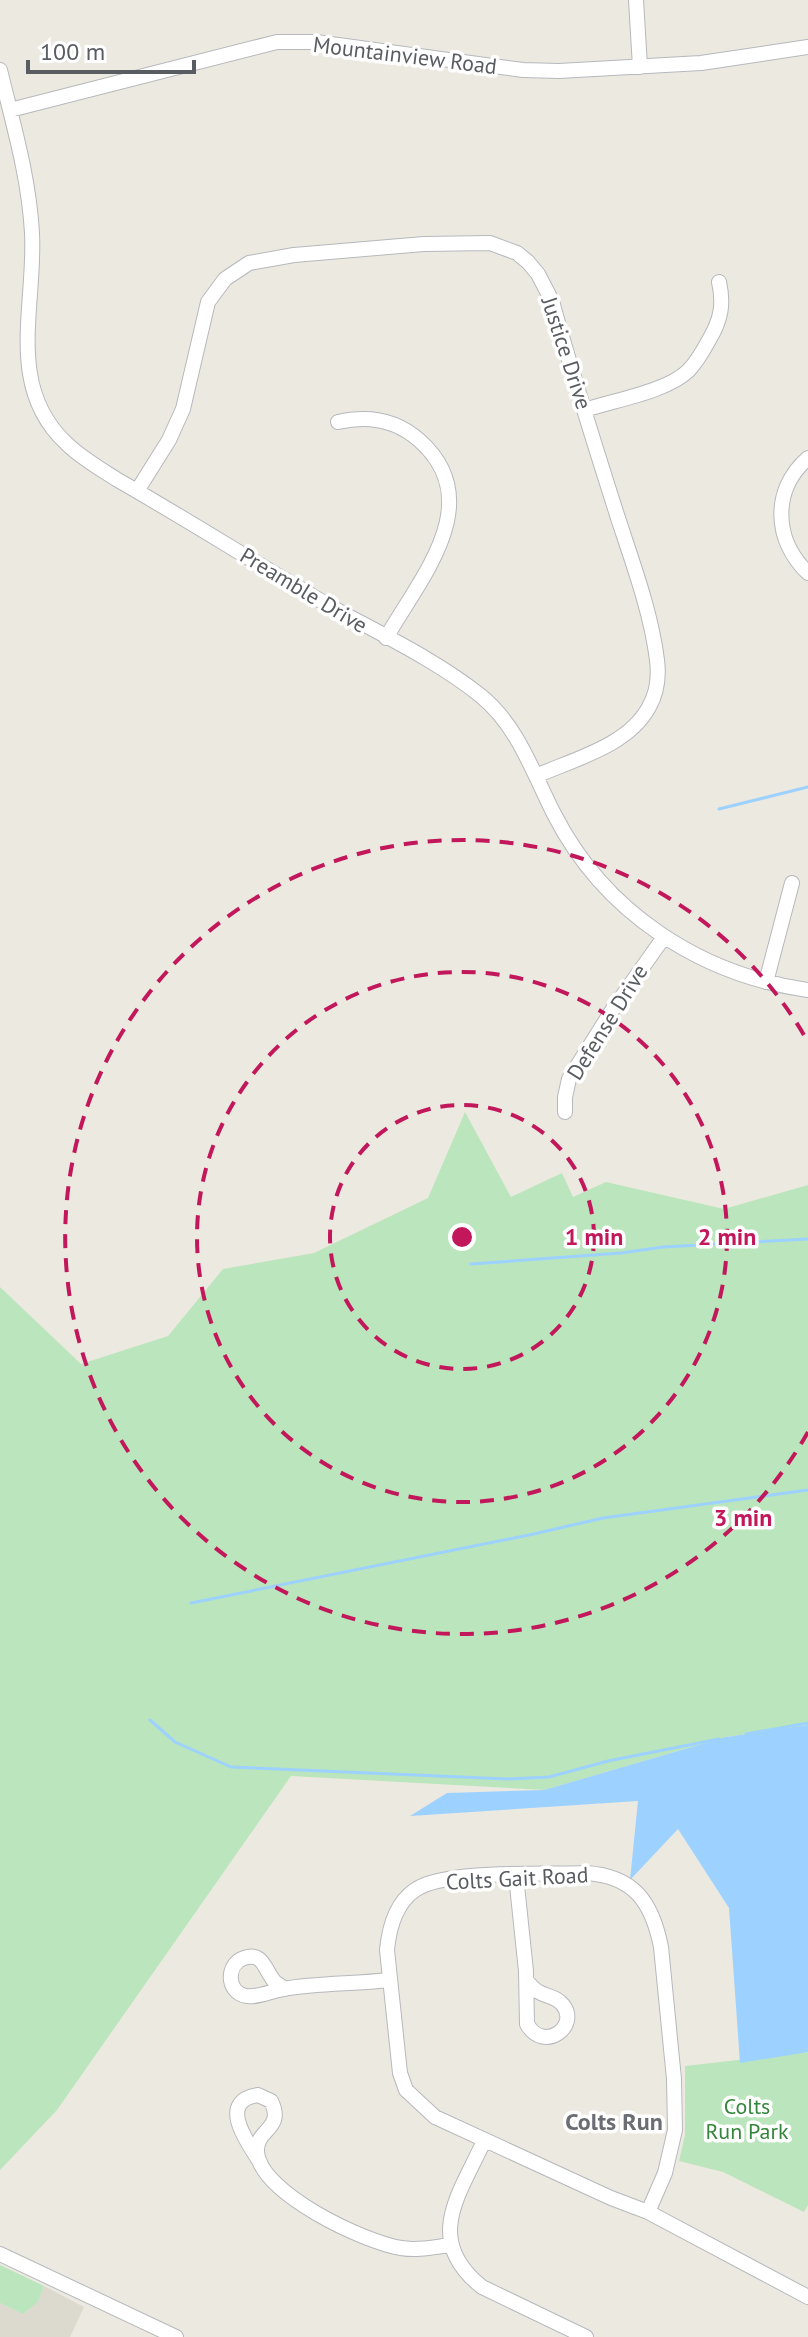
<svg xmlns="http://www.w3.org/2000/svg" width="808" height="2337" viewBox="0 0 808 2337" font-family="'PT Sans',sans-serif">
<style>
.education{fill:#dcd9ce}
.green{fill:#bbe5bc}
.water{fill:#9dd1ff}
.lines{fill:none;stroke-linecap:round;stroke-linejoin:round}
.stream{stroke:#9dd1ff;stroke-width:3}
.minor-casing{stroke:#b6b8bd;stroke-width:16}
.minor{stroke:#fff;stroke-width:14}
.ring{fill:none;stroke:#c2185b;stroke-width:4;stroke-dasharray:14 10}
.labels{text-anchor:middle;stroke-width:7;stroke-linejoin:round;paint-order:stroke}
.street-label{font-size:22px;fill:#595c61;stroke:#fff}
.park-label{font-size:22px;fill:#33863a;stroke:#fff}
.neighbourhood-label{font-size:24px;font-weight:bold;fill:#6a6e73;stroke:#fff}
.centre{fill:#c2185b;stroke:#fff;stroke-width:4}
.ring-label{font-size:24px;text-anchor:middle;font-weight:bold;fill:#c2185b;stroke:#fff;stroke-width:7;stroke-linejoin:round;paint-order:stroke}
</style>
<rect width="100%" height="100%" fill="#eceae0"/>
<!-- education -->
<path class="education" d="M44 2286 84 2307 70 2337H0V2303L23 2314 38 2302Z"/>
<!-- green -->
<path class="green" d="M465 1112 511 1197 562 1173 573 1197 606 1182 724 1209 808 1185V1725L726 1737 544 1790 291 1776 57 2110 0 2170V1287L81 1364 168 1336 223 1269 314 1253 428 1198Z
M808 2052V2205L804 2212 723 2172 679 2161 685 2135V2066Z
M0 2265 44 2286 38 2302 23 2314 0 2303Z"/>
<!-- water -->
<path class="water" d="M808 1725V2052L740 2063 729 1908 678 1829 630 1880 638 1801 410 1816 447 1793 544 1790 726 1737Z"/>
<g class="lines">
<!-- stream -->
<path class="stream" d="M719 809 808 787
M471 1264 621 1253 663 1247 808 1239
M191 1603 529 1535 603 1518 808 1490
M150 1720 175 1742 231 1767 507 1779 549 1777 608 1761 719 1739
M746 1734 808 1723"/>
<defs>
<path id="minor" d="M636 0 640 67
M0 70C13 124 29 177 32 233 36 305 5 386 66 443 80 457 99 468 116 479 190 521 261 567 335 609 383 635 439 662 481 696 518 726 533 773 554 814 604 912 700 975 808 990
M10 110 277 42H316L523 70 559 71 701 63 808 47
M585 410C614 400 666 392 688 371 697 362 703 351 709 340 721 320 724 304 719 282
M338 422C368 415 395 419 419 440 489 502 420 578 386 638
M808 458C771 490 774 541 808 573
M137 491 169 440 183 409 208 302 225 279 249 263 294 255 424 244 490 243 517 253 528 262 538 274 552 301C572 374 595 446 618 518 633 564 651 612 657 660 659 676 657 693 649 707 628 746 574 759 536 776
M766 982 792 883
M565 1112V1097L569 1079 613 1009 664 937
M516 1876 526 1971 527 2024C543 2053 580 2027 563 2005 554 1993 539 1999 527 1981
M285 1989C282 1986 278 1985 275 1982 265 1972 264 1951 244 1958 226 1964 226 1992 246 1996 257 1998 271 1991 283 1989 317 1983 354 1984 389 1980
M484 2141C459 2195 423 2240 482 2287L586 2337
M260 2162C247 2142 217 2101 258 2095L271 2101C285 2129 256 2129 257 2151 259 2193 364 2242 401 2248 418 2251 434 2247 451 2245
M648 2212 665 2173 675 2130 674 2079 661 1947C652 1902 634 1876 586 1873 546 1875 445 1869 415 1890 396 1903 389 1929 387 1950L400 2073 406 2090 435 2117 611 2198 648 2212 808 2297
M0 2254 176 2337"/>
</defs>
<!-- minor casing -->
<use href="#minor" class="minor-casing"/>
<!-- minor -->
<use href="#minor" class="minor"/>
</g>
<!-- distance rings -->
<g class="ring">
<circle cx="462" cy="1237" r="132"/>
<circle cx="462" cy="1237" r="265"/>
<path d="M808 1432A397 397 0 1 1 808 1042"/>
</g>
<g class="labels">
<!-- street labels -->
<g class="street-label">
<text transform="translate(405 55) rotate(7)" y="8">Mountainview Road</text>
<text transform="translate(567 353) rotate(72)" y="8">Justice Drive</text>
<text transform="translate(304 590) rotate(31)" y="8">Preamble Drive</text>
<text transform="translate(607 1022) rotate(-58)" y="8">Defense Drive</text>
<text transform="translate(517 1878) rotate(-3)" y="8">Colts Gait Road</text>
</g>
<!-- park labels -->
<g class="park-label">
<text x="747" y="2114">Colts<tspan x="747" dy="25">Run Park</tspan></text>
</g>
<!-- neighbourhood labels -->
<g class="neighbourhood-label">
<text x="614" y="2130">Colts Run</text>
</g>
</g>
<circle cx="462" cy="1237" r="12" class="centre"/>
<g class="ring-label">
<text x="594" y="1245">1 min</text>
<text x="727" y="1245">2 min</text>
<text x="743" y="1526">3 min</text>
</g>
<!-- scale -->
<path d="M28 60v12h166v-12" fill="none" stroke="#595c61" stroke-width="4"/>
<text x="40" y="60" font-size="24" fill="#595c61" stroke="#ffffff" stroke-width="6" paint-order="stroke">100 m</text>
</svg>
